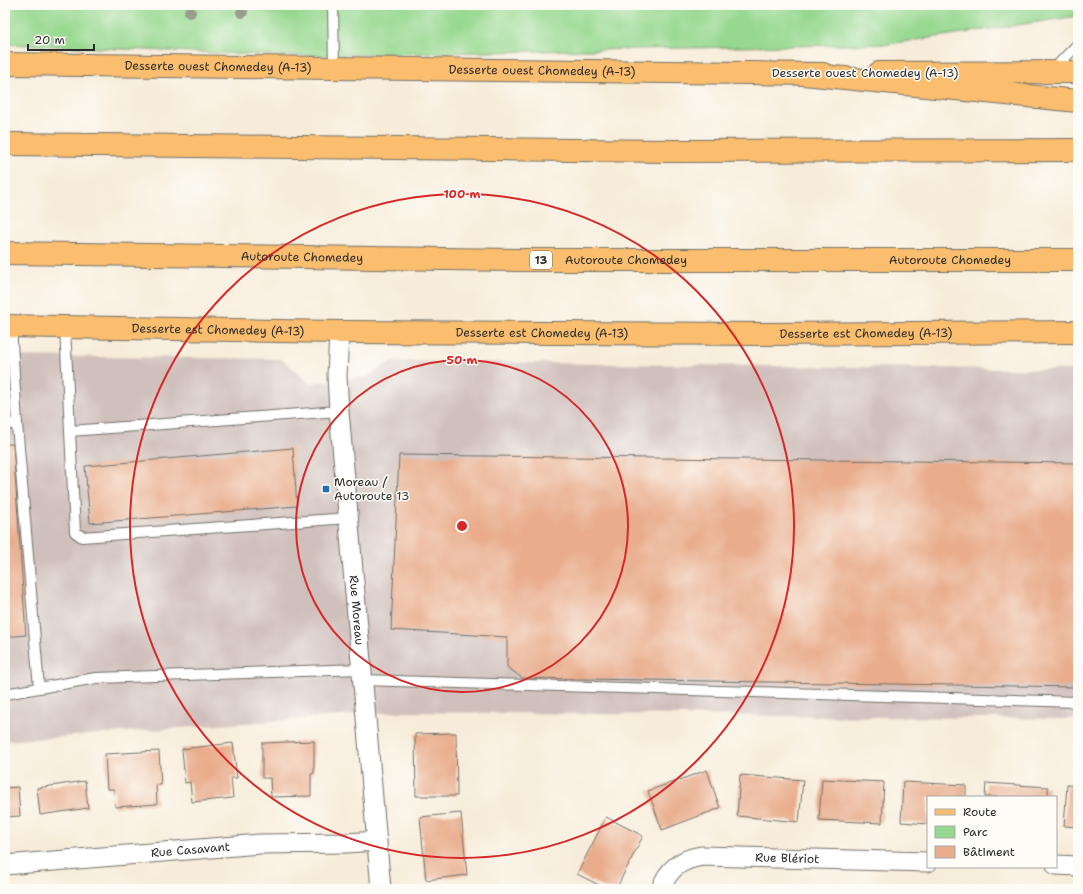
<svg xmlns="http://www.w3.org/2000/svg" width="1083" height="894" viewBox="0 0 1083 894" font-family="'Shantell Sans',sans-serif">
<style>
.industrial{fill:#d0c0bc}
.green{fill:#96d88f;stroke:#60825d}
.building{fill:#e9ad8d}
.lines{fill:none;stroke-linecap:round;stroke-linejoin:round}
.lane-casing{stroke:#726f68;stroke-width:12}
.street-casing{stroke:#726f68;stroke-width:21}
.primary-casing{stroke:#726f68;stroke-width:24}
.highway-casing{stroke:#726f68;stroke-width:24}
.lane{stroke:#fff;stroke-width:10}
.street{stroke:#fff;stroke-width:19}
.primary{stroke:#fabe6e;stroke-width:22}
.highway{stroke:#fabe6e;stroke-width:22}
.tree{fill:#989e8a}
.ring{fill:none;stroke:#d62828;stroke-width:2}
.poi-dot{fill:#1f6fb2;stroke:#fdfcf7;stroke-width:1.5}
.labels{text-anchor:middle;stroke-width:3;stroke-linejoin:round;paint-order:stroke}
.shield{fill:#fdfcf7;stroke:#6a6a68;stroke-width:1}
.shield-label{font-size:11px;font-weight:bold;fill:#2b2b2b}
.street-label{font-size:12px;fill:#2b2b2b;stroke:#fdfcf7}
.poi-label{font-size:12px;fill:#2b2b2b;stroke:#fdfcf7;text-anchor:start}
.centre{fill:#d62828;stroke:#fdfcf7;stroke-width:2}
.ring-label{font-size:12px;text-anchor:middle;font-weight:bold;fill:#d62828;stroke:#fdfcf7;stroke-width:3;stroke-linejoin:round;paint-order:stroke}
</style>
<rect width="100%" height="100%" fill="#fdfcf7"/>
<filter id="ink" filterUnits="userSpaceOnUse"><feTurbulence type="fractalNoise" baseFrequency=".025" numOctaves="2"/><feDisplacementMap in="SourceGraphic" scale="8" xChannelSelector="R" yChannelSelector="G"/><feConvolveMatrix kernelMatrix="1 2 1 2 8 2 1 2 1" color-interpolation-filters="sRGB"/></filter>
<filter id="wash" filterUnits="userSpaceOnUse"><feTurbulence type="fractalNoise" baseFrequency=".012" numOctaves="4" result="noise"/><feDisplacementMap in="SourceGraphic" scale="16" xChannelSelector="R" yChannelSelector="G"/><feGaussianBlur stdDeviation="0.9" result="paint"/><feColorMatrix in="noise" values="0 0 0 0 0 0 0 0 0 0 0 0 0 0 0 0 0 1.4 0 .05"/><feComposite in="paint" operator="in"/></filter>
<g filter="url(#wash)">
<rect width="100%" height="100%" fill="#f7ecd9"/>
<!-- industrial -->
<path class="industrial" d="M5 356 281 359 310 383 366 377 391 361 1078 370V719L394 712 5 741Z"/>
<!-- green -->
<path class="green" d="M5 5H1078V16L889 44 286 56 5 44Z"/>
<g id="blocks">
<!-- building -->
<path class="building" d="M5 444H13L26 635 5 637Z
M293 448 297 506 90 523 85 466Z
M399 455 1078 463V687L522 678 507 667V637L391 630Z
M456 733 457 796H416L415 734Z
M314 741V773L311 774V796L271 797 270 778H262V743Z
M233 743 237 778H231L233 798 192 802 190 782 185 783 182 749Z
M159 751 161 785H156L157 804 115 807 114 789H107L105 754Z
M707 770 720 808 662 830 648 791Z
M740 775 803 780 799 822 737 816Z
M822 779 884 782 882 823 819 820Z
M85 781 88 808 40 815 37 788Z
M903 782 966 785V797H928V824L901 822Z
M986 783 1048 787V797H985Z
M1067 785 1078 786V827L1064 826Z
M18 787 20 816 5 817V788Z
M461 813 467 875 426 880 420 817Z
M606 817 643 836 616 889H607L577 874Z"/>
</g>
</g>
<g filter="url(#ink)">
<use href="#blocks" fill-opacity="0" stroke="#726f68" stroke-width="1"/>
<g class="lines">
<defs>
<path id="lane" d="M333 5 334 69
M1053 70 1078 44
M65 327 70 431 339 411
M5 424H17L11 326
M17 424 39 688
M70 431 75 532 82 537 349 518
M363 680 1078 702
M5 694 96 678 362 669"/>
<g id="street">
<path id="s1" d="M339 332 337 376 339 411 381 889"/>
<path id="s2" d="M5 865 260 844 346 843 377 841"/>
<path d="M1056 865 1078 866"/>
<path id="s3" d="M661 889C668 869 681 859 702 856L928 862"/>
</g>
<g id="primary">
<path id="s4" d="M5 64 823 74"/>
<path d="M879 73 1078 72"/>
<path id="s5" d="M5 326 339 332 767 334 1078 332"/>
</g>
<g id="highway">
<path d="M804 74 1078 101"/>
<path d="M5 144 670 151 1078 150"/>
<path id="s6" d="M5 253 519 260H1078"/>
</g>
</defs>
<!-- lane casing -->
<use href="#lane" class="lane-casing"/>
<!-- street casing -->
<use href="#street" class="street-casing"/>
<!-- primary casing -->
<use href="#primary" class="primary-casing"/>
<!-- highway casing -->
<use href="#highway" class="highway-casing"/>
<!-- lane -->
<use href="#lane" class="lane"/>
<!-- street -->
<use href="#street" class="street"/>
<!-- primary -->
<use href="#primary" class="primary"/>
<!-- highway -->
<use href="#highway" class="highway"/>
</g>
<!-- trees -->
<g class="tree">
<circle cx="190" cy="12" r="6"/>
<circle cx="242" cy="12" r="6"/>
</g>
</g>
<!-- distance rings -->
<g class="ring">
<circle cx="462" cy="526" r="166"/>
<circle cx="462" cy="526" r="332"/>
</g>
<!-- markers -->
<rect class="poi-dot" x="322" y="485" width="8" height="8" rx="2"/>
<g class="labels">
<!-- shield labels -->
<rect class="shield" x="530" y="251" width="22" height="18" rx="3"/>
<g class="shield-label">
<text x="541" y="264">13</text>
</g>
<!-- street labels -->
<g class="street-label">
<text dy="4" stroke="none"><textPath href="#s4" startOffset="213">Desserte ouest Chomedey (A-13)</textPath></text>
<text dy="4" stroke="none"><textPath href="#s4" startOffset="537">Desserte ouest Chomedey (A-13)</textPath></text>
<text x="865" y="77">Desserte ouest Chomedey (A-13)</text>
<text dy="4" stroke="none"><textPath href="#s6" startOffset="297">Autoroute Chomedey</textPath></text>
<text dy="4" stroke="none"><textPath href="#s6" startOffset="945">Autoroute Chomedey</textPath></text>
<text dy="4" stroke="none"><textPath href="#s6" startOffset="621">Autoroute Chomedey</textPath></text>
<text dy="4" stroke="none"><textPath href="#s5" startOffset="213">Desserte est Chomedey (A-13)</textPath></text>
<text dy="4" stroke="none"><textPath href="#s5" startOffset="537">Desserte est Chomedey (A-13)</textPath></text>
<text dy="4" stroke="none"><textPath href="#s5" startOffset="861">Desserte est Chomedey (A-13)</textPath></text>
<text dy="4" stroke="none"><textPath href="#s1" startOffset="279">Rue Moreau</textPath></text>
<text dy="4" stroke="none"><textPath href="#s2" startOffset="186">Rue Casavant</textPath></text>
<text dy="4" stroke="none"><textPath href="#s3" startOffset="141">Rue Blériot</textPath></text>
</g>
<!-- poi labels -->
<g class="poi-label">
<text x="334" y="486">Moreau /<tspan x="334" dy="14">Autoroute 13</tspan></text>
</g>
</g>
<circle cx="462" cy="526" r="6" class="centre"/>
<g class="ring-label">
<text x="462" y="198">100 m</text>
<text x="462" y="364">50 m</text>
</g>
<!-- margin -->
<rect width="1083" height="894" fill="none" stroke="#fdfcf7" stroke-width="20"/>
<!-- legend -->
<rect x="927" y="796" width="130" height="72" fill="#fdfcf7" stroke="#a9a8a5"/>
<rect x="935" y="809" width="20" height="6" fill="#fabe6e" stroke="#a9a8a5"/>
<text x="963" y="816" font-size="12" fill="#2b2b2b">Route</text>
<rect x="935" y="826" width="20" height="12" fill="#96d88f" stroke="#a9a8a5"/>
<text x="963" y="836" font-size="12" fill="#2b2b2b">Parc</text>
<rect x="935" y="846" width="20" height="12" fill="#e9ad8d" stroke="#a9a8a5"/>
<text x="963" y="856" font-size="12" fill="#2b2b2b">Bâtiment</text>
<!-- scale -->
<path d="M28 44v6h66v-6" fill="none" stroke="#2b2b2b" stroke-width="2"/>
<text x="34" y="44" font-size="12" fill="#2b2b2b" stroke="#fdfcf7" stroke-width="3" paint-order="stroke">20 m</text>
</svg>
